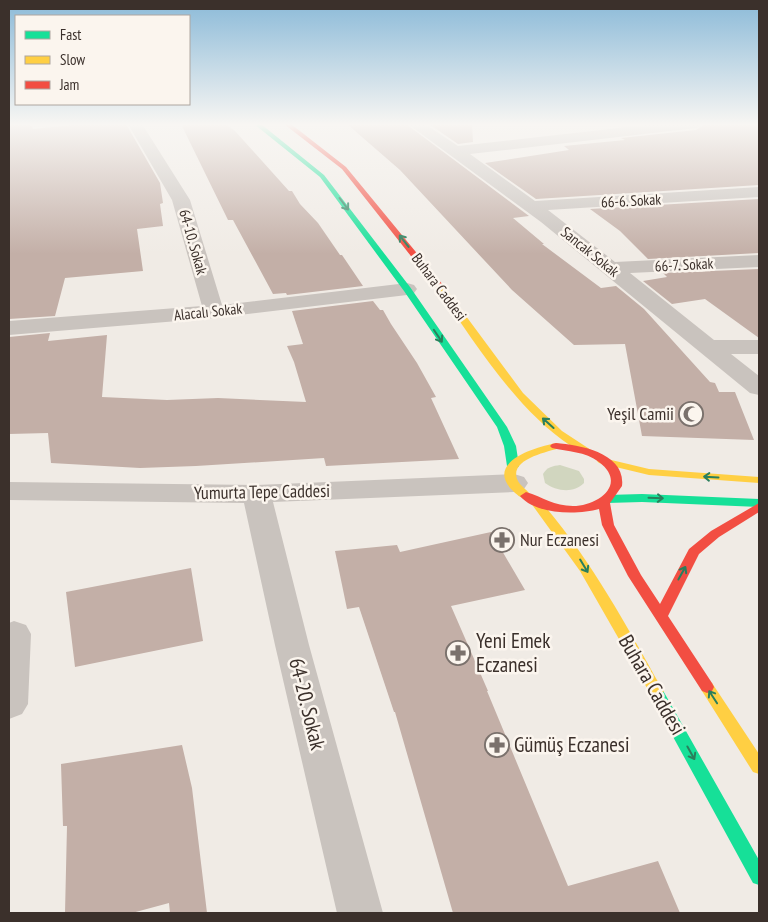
<svg xmlns="http://www.w3.org/2000/svg" width="768" height="922" viewBox="0 0 768 922" font-family="'PT Sans Narrow',sans-serif">
<style>
.green{fill:#d1d6bf}
.building{fill:#c3afa7}
.lines{fill:none;stroke-linecap:round;stroke-linejoin:round}
.street{fill:#c9c3be;fill-rule:evenodd}
.fast{fill:#16e098;fill-rule:evenodd}
.slow{fill:#ffcf43;fill-rule:evenodd}
.jam{fill:#f24e42;fill-rule:evenodd}
.oneway{stroke:#2a7f5c}
.labels{text-anchor:middle;stroke-width:5;stroke-linejoin:round;paint-order:stroke}
.far-street-label{font-size:15px;fill:#3b302b;stroke:#fbf5ee}
.poi-label{font-size:18px;fill:#3b302b;stroke:#fbf5ee;text-anchor:end}
.street-label{font-size:18px;fill:#3b302b;stroke:#fbf5ee}
.near-poi-label{font-size:21px;fill:#3b302b;stroke:#fbf5ee;text-anchor:start}
.near-street-label{font-size:21px;fill:#3b302b;stroke:#fbf5ee}
</style>
<rect width="100%" height="100%" fill="#f0ebe5"/>
<!-- green -->
<path class="green" d="M560 465 579 471 584 479V483C573 494 556 491 545 483L543 474C547 467 553 466 560 465Z"/>
<!-- building -->
<path class="building" d="M9 124H31L33 129 81 124H126L160 183 163 203 160 204 163 226 137 229 143 271 65 278 55 316 9 319Z
M181 124H226L235 131 289 191H292L300 204 318 223 340 255H342L363 286 287 295 286 293 273 294 233 220H228Z
M347 124H406L529 216 513 218 544 244H542L601 288 616 286 644 309 710 382 715 383 719 392H735L754 440 642 436 625 344 574 345 512 290 400 170Z
M429 124H472L473 142 458 144Z
M705 124H759V185L536 199 485 163 569 150 564 146 625 140 621 138 696 130Z
M759 199V253L648 259 620 231 590 209Z
M759 269V338L705 299 672 304 643 281 667 277 663 273Z
M373 301 380 310H383L391 324 417 363 436 397 431 398 459 459 326 466 324 458 196 466 140 468 51 463 48 433 9 434V337L50 333 48 341 107 335 102 397 167 400 218 398 306 402 294 362 287 346 303 344 292 311Z
M491 532 525 590 451 606 488 691H487L568 886 658 861 680 913H453L395 712H394L359 607 347 609 335 551 397 545 400 552Z
M191 568 203 641 75 667 66 592Z
M182 745 192 788 207 913H170L169 903 132 913H65L67 826H63L61 764Z"/>
<g class="lines">
<!-- street -->
<path class="street" d="M128 124H142L190 200 222 305 407 283 414 285 417 289 414 293 407 295 214 318 9 335V321L202 306 172 200Z
M408 124H425L458 146 654 124H703L696 128 470 154 535 201 759 187V197L548 210 615 262 759 255V267L630 273 714 340H759V354H731L759 376V395L750 393 541 222Z
M514 474 524 477 528 483 524 489 514 492 273 502 309 645 383 913H337L275 645 244 503 9 500V482L257 485Z
M14 621 26 625 31 634 28 704 22 714 9 719V623Z"/>
<!-- fast -->
<path class="fast" d="M254 124H261L324 175 410 287 507 427 516 446 519 466 517 468H509L507 466 504 446 497 427 404 291 320 177Z
M642 494 759 499V507L642 502 607 503 601 499 607 495Z
M656 685 661 687 759 860V885L753 883 648 691 651 687Z"/>
<!-- slow -->
<path class="slow" d="M440 284 443 285 523 393 562 431 591 450 593 452 591 454C583 456 577 450 571 446 516 410 474 341 436 287Z
M556 443 560 444 562 446 560 448C547 452 510 459 517 479 520 487 529 490 531 497H537C588 555 624 621 661 687L664 691 661 695 656 697 651 695 580 571 528 499C521 499 516 494 511 489 486 461 537 447 556 443Z
M603 458 649 469 759 477V483L649 475 599 463 597 461 599 459Z
M707 681 712 683 759 754V774L753 772 702 691 700 687 702 683Z"/>
<!-- jam -->
<path class="jam" d="M284 124H291L346 167 443 285V289H437L342 169Z
M556 443C580 445 626 453 622 486L610 503 614 525 641 575 660 604 689 549 711 531 759 503V512L719 537 699 554 668 616 712 683 714 687 712 691 707 693 702 691 628 576 602 525 599 509C578 515 536 515 520 496L526 492C543 497 554 506 573 506 598 506 628 484 599 462 585 451 568 452 552 448L550 446 552 444Z"/>
</g>
<!-- one-way arrows -->
<defs><path id="oneway-shaft" d="M-6 0H5M1.5-3L5.5 0L1.5 3" fill="none" stroke-width="1.6" stroke-linecap="round" stroke-linejoin="round" transform="scale(1.25)"/></defs>
<g class="oneway">
<use href="#oneway-shaft" transform="translate(344 204) rotate(53)"/>
<use href="#oneway-shaft" transform="translate(404 241) rotate(-128)"/>
<use href="#oneway-shaft" transform="translate(438 336) rotate(56)"/>
<use href="#oneway-shaft" transform="translate(548 423) rotate(-138)"/>
<use href="#oneway-shaft" transform="translate(711 477) rotate(-177)"/>
<use href="#oneway-shaft" transform="translate(656 498) rotate(2)"/>
<use href="#oneway-shaft" transform="translate(584 566) rotate(59)"/>
<use href="#oneway-shaft" transform="translate(682 573) rotate(-61)"/>
<use href="#oneway-shaft" transform="translate(713 697) rotate(-123)"/>
<use href="#oneway-shaft" transform="translate(691 753) rotate(61)"/>
</g>
<!-- sky -->
<linearGradient id="sky" x2="0" y2="1"><stop stop-color="#8bbad8"/><stop offset="0.49" stop-color="#f8f6f3"/><stop offset="1" stop-color="#f8f6f3" stop-opacity="0"/></linearGradient>
<rect width="768" height="254" fill="url(#sky)"/>
<!-- icons -->
<defs>
<symbol id="mosque-ring" viewBox="-11 -11 22 22"><circle r="9.5" fill="#fbf5ee" stroke="#7a716c" stroke-width="1.5"/><path d="M3.5-4.9A6 6 0 1 0 3.5 4.9A5 5 0 1 1 3.5-4.9Z" fill="#7a716c"/></symbol>
<symbol id="pharmacy-ring" viewBox="-11 -11 22 22"><circle r="9.5" fill="#fbf5ee" stroke="#7a716c" stroke-width="1.5"/><path d="M-2-6h4v4h4v4h-4v4h-4v-4h-4v-4h4Z" fill="#7a716c"/></symbol>
</defs>
<g fill-rule="evenodd">
<use href="#mosque-ring" x="677" y="400" width="28" height="28"/>
<use href="#pharmacy-ring" x="488" y="526" width="28" height="28"/>
<use href="#pharmacy-ring" x="444" y="639" width="28" height="28"/>
<use href="#pharmacy-ring" x="483" y="731" width="28" height="28"/>
</g>
<g class="labels">
<!-- far-street labels -->
<g class="far-street-label">
<text transform="translate(631 201) rotate(-3)" y="5">66-6. Sokak</text>
<text transform="translate(193 242) rotate(74)" y="5">64-10. Sokak</text>
<text transform="translate(590 252) rotate(39)" y="5">Sancak Sokak</text>
<text transform="translate(684 265) rotate(-3)" y="5">66-7. Sokak</text>
<text transform="translate(439 287) rotate(53)" y="5">Buhara Caddesi</text>
<text transform="translate(208 312) rotate(-6)" y="5">Alacalı Sokak</text>
</g>
<!-- poi labels -->
<g class="poi-label">
<text x="674" y="420">Yeşil Camii</text>
<text x="520" y="546" text-anchor="start">Nur Eczanesi</text>
</g>
<!-- street labels -->
<g class="street-label">
<text transform="translate(262 492) rotate(-1)" y="6">Yumurta Tepe Caddesi</text>
</g>
<!-- near-poi labels -->
<g class="near-poi-label">
<text x="476" y="648">Yeni Emek<tspan x="476" dy="24">Eczanesi</tspan></text>
<text x="514" y="752">Gümüş Eczanesi</text>
</g>
<!-- near-street labels -->
<g class="near-street-label">
<text transform="translate(652 685) rotate(60)" y="7">Buhara Caddesi</text>
<text transform="translate(307 704) rotate(76)" y="7">64-20. Sokak</text>
</g>
</g>
<!-- border -->
<rect width="768" height="922" fill="none" stroke="#3b302b" stroke-width="20"/>
<!-- legend -->
<rect x="15" y="15" width="175" height="90" fill="#fbf5ee" stroke="#aea6a0"/>
<rect x="25" y="31" width="25" height="8" fill="#16e098" stroke="#aea6a0"/>
<text x="60" y="40" font-size="15" fill="#3b302b">Fast</text>
<rect x="25" y="56" width="25" height="8" fill="#ffcf43" stroke="#aea6a0"/>
<text x="60" y="65" font-size="15" fill="#3b302b">Slow</text>
<rect x="25" y="81" width="25" height="8" fill="#f24e42" stroke="#aea6a0"/>
<text x="60" y="90" font-size="15" fill="#3b302b">Jam</text>
</svg>
